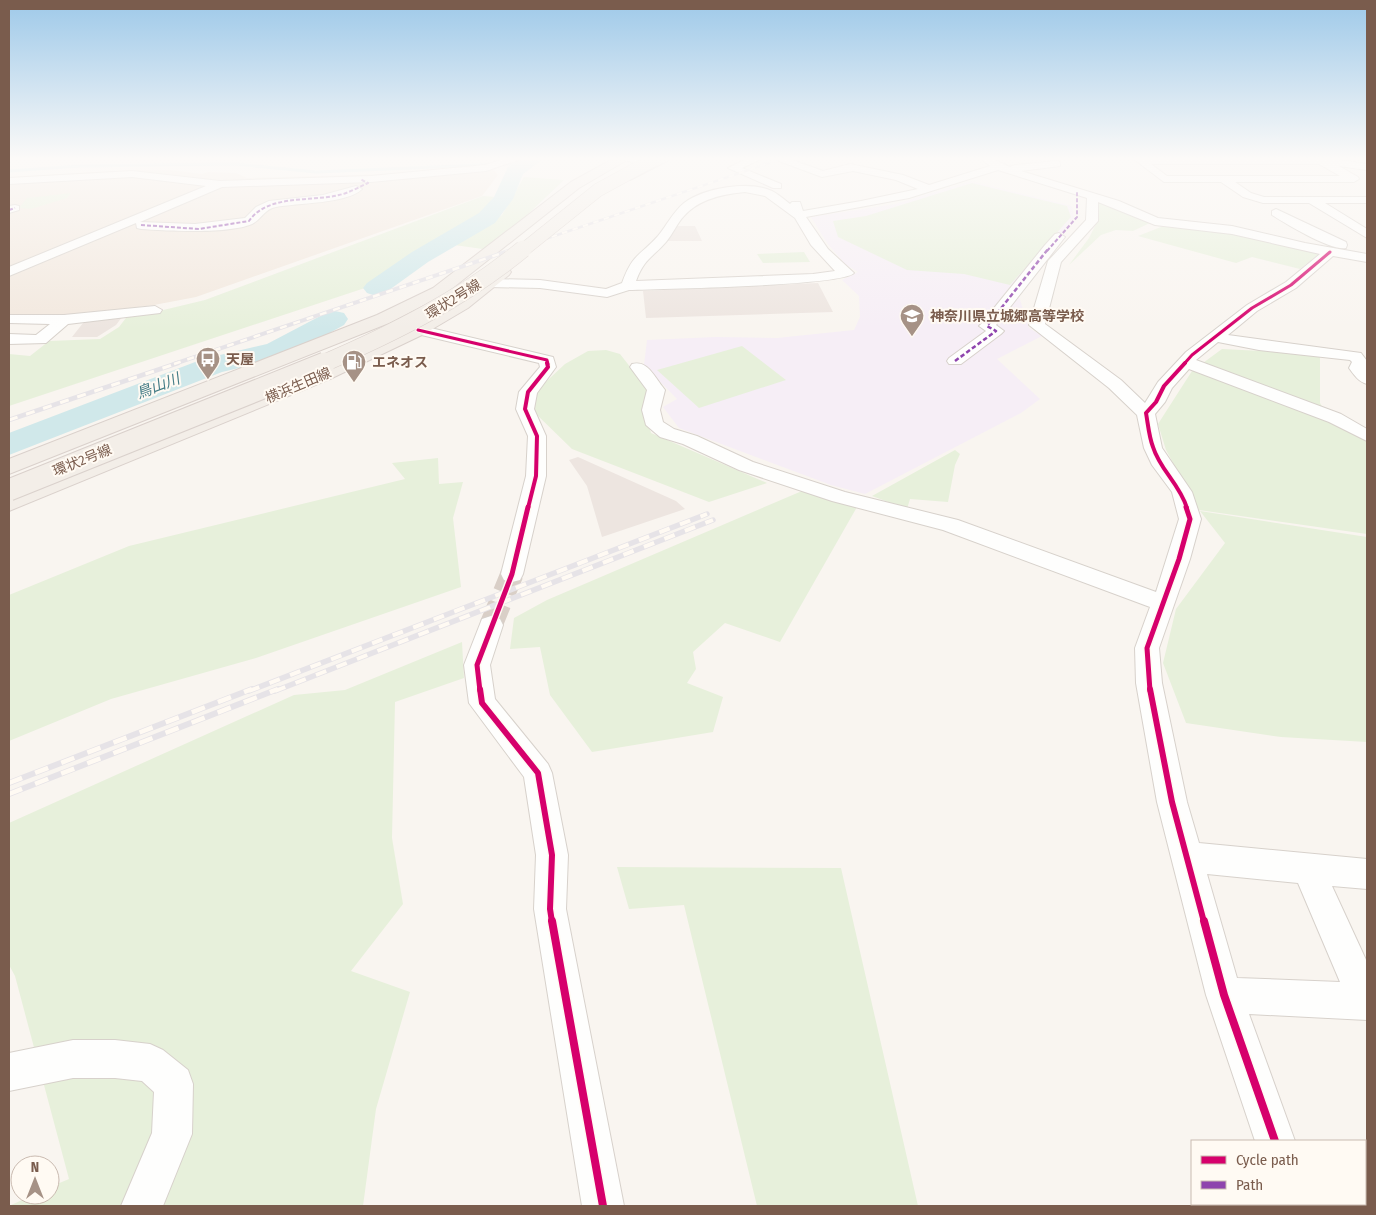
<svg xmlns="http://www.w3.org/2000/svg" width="1376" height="1215" viewBox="0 0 1376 1215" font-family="'Fira Sans Condensed','Noto Sans JP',sans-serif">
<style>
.residential{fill:#f2e8de}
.industrial{fill:#ede5e0}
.education{fill:#f6eef6}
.green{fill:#e7f0db}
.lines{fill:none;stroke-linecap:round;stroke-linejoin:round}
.stream{stroke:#d0e8ea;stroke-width:3}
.river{fill:#d0e8ea;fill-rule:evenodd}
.minor-tunnel{stroke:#d9cfc7;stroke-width:23;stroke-dasharray:23 12;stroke-linecap:butt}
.minor-casing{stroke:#d7d1cb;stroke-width:2}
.major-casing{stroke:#dad1cc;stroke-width:2}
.minor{fill:#fefefd;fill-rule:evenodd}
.major{fill:#f3eee8;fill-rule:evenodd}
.rail-far4-casing{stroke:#e6e3e7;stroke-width:2.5}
.rail-far3-casing{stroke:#e6e3e7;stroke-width:4}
.rail-far2-casing{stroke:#e6e3e7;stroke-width:4.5}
.rail-far1-casing{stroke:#e6e3e7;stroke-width:5.5}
.rail-casing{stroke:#e6e3e7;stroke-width:6}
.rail-far4{stroke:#fffaf3;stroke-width:2;stroke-dasharray:5.5;stroke-linecap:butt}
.rail-far3{stroke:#fffaf3;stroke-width:2.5;stroke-dasharray:7;stroke-linecap:butt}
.rail-far2{stroke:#fffaf3;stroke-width:3;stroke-dasharray:9;stroke-linecap:butt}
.rail-far1{stroke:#fffaf3;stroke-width:4;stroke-dasharray:11;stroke-linecap:butt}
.rail{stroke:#fffaf3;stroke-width:4.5;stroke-dasharray:14;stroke-linecap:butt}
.major-bridge-far2-casing{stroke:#dad1cc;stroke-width:14;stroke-linecap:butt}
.major-bridge-far1-casing{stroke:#dad1cc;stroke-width:18;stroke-linecap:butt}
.major-bridge-casing{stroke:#dad1cc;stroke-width:23;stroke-linecap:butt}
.major-bridge-far2{stroke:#f3eee8;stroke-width:13}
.major-bridge-far1{stroke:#f3eee8;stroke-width:17}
.major-bridge{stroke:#f3eee8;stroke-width:21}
.quiet-far1{stroke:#8e44ad;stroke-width:2;stroke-dasharray:4 2;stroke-linecap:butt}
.quiet{stroke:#8e44ad;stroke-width:2.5;stroke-dasharray:4.5 2.5;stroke-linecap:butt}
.cycleway-far4-casing{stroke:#fffaf3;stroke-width:5}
.cycleway-far3-casing{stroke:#fffaf3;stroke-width:6}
.cycleway-far2-casing{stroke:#fffaf3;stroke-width:8}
.cycleway-far1-casing{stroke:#fffaf3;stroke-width:9}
.cycleway-casing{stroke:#fffaf3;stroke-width:11}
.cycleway-far4{stroke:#d6006c;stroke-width:3}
.cycleway-far3{stroke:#d6006c;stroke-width:4}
.cycleway-far2{stroke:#d6006c;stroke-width:5}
.cycleway-far1{stroke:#d6006c;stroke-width:6}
.cycleway{stroke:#d6006c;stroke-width:8}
.labels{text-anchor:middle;stroke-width:4;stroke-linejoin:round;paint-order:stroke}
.far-street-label{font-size:14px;fill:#7a5c4d;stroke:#fffaf3}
.far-poi-label{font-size:14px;font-weight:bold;fill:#7a5c4d;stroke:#fffaf3;text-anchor:start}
.far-water-label{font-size:15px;font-style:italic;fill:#437c86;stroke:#fffaf3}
</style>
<rect width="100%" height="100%" fill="#f9f5f0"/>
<!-- residential -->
<path class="residential" d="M479 165 493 169 498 175 482 196 196 297 154 305 66 316 9 314V177L137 170H170L202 174 208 172 236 173 247 178 391 174Z"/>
<!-- industrial -->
<path class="industrial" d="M677 226H695L702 241H666Z
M818 283 833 312 646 318 643 291Z
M125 313 116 325 97 337H72L87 318Z
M578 457 676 501 685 509 602 537 587 486 569 460Z"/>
<!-- education -->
<path class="education" d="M971 181 1072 206 1074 218 1016 287 1029 328 1042 336 997 359 1040 399 1021 413 865 494 831 485 679 428 663 407 677 399 644 365 647 340 716 337 777 338 854 330 860 317 859 296 842 280 858 272 845 264 827 243 811 217 895 204Z"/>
<!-- green -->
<path class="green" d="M524 177 564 180 490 250 454 245 502 215Z
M972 183 1067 206 1071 217 1010 285 964 274 907 270 838 237 833 221 866 216Z
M71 193 67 198 31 209 19 208 27 198Z
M483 196 496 197C478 229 459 229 430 247 413 258 397 271 380 283L9 406V354L30 356 49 341 100 339 119 327 129 314 155 312 205 300Z
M1098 201 1152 222 1133 231 1116 230 1101 235 1069 265 1089 238 1097 222Z
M1166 225 1232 232 1321 252 1300 269 1252 257 1236 263 1138 236Z
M804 252 810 262 763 263 757 254Z
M742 346 786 380 699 408 657 370Z
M1222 349 1320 354V403L1330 420 1367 442V534L1199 510 1166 450 1158 424 1192 371Z
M606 350 620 354 649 391 643 405 651 433 767 483 709 502 572 449 533 411 535 392 565 364 588 351Z
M955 450 960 454 955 465 948 502 910 499 907 509 872 496Z
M438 458 439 484 463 482 453 518 461 587 256 658 111 699 9 741V595L129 546 405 479 392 463Z
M802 491 857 507 780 642 725 623 693 652 696 669 687 683 723 697 713 732 592 752 550 695 540 647 510 649 514 618 547 600Z
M1200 511 1367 537V742L1281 737 1186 723 1163 663 1176 609 1225 543Z
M462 642 464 678 395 702 392 838 403 904 351 971 410 992 376 1109 363 1206H9L33 1195H50V1187L69 1179 15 976 9 965V823L294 695 345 690Z
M617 867 841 868 918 1206H757L684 905 629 909Z"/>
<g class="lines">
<!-- stream -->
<path class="stream" d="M9 171 79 166 235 164 316 172 526 163"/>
<!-- river -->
<path class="river" d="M519 160H542L523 174 513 199 495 223 428 262 385 293 376 296 367 293 363 288 367 283 412 252 479 213 494 197 508 167Z
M335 311 344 313 348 319 344 325 286 357 222 372 9 455V433L203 359 267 344 326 313Z"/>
<!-- minor-tunnel -->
<path class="minor-tunnel" d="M491 625 512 574"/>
<defs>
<path id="minor" d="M501 160H518L486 171 371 182 222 187 140 222 195 224 245 218 256 207 269 201 323 195 356 186 362 189C347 204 296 203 276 207 264 209 261 220 252 224 229 234 167 231 141 229L137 228 136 223 9 276V267L206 186 132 177 9 184V178L132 171 220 181 371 176 485 165Z
M625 160H643L656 166 651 169Z
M744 160H759L742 168 781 184V188H773L728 168Z
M776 160H792L823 171 850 164 903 175 929 185 990 166 983 160H995L1010 167 1015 165 1056 161 1060 162V166L1021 171 1119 201 1158 218 1232 226 1305 243 1367 254V262L1333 256 1296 288 1257 311 1228 335 1361 353 1367 361V384C1359 382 1354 375 1349 368L1352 362 1350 360 1259 350 1218 342 1196 360 1341 414 1367 429V441L1329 422 1189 369 1172 388 1165 402 1155 414 1162 448 1192 492 1201 519 1190 559 1159 648 1162 683 1187 802 1199 843 1367 859V889L1332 886 1367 962V1020L1249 1014 1295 1141H1255L1206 995 1157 802 1136 683 1135 648 1150 607 943 530 832 501 739 470 683 444 660 437 646 425 642 410 647 390 630 367 632 364C647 360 654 376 662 386L665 390 660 410 663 422 674 429 697 436 753 462 845 492 958 520 1156 592 1179 519 1172 492 1152 465 1144 448 1137 415 1109 388 1029 325 1048 261 1086 220 1087 198 998 170 909 198 806 217 828 249 854 273C844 286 658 289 629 290L607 297 540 288 489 287 482 283 489 279 540 280 606 289 622 283C633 253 639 257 658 236 667 225 673 212 684 203 703 188 749 180 772 191 778 194 785 200 790 204L792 202H800L803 211 861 201 918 189 896 180 853 171 822 177ZM745 192 765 196 795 218 811 245 835 271 813 274 636 281C644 259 652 258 666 242 673 234 677 223 684 216 699 199 723 194 745 192ZM1098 202 1155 225 1232 234 1320 254 1286 282 1247 305 1186 352 1158 382 1145 403 1121 380 1045 324 1061 262 1098 221ZM1207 874 1298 883 1340 982 1237 978Z
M1135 160H1340L1367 164V170L1339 166 1358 177 1359 179 1354 182H1235L1251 193 1264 197H1367V203H1325L1367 229V238L1309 203H1263L1243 197 1221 182H1164ZM1151 164H1319L1340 176H1167Z
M15 205 19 206V210L9 213V206Z
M1276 209 1346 242 1347 245 1346 248C1331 251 1286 224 1272 215V211Z
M1059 233 1065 237 996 325 1004 331 1001 334 961 364H949L947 361 949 358 986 331 979 326 982 323 1045 245 1055 234Z
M155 306 162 310 160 313 68 324 46 343 9 344V334L36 335 50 324 9 323V315H64Z
M418 325 553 357 556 367 537 393 534 409 546 436V476L523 574 520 580 512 582 504 580 501 574 526 476 528 436 516 409 519 392 540 367 539 363 413 333 410 330Z
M491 616 500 619 503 625 490 665 495 699 548 764 552 773 568 855 566 909 624 1206H582L534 909 536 855 524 777 469 703 464 665 482 619Z
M73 1040H115L150 1044 163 1050 188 1070 193 1084 192 1134 163 1206H121L152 1133 154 1092 142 1081 115 1078H73L9 1091V1053Z
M1365 1171H1367V1206H1350L1349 1204H1365Z
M1277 1204H1319V1206H1277Z"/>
<path id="major" d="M611 160H627L579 188 445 294 389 323 9 474V459L377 315 433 288 571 182Z
M653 160H669L630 180H622L620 177Z
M503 267 509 269 511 272 509 275 468 308 424 334 330 379 9 511V495L316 371 412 326 456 300 497 269Z"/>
</defs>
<!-- minor casing -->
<use href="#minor" class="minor-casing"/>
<!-- major casing -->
<use href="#major" class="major-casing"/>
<!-- minor -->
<use href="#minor" class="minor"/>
<!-- major -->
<use href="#major" class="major"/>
<defs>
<path id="rail-far4" d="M510 251 778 160"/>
<path id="rail-far3" d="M174 364 514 249"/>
<path id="rail-far2" d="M9 420 178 363"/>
<path id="rail-far1" d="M249 691 707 514
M275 691 713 520"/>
<path id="rail" d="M9 783 252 689
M9 794 278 689"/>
</defs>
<!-- rail-far4 casing -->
<use href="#rail-far4" class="rail-far4-casing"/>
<!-- rail-far3 casing -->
<use href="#rail-far3" class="rail-far3-casing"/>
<!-- rail-far2 casing -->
<use href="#rail-far2" class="rail-far2-casing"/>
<!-- rail-far1 casing -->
<use href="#rail-far1" class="rail-far1-casing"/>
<!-- rail casing -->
<use href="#rail" class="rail-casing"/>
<!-- rail-far4 -->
<use href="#rail-far4" class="rail-far4"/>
<!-- rail-far3 -->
<use href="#rail-far3" class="rail-far3"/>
<!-- rail-far2 -->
<use href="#rail-far2" class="rail-far2"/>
<!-- rail-far1 -->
<use href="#rail-far1" class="rail-far1"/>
<!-- rail -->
<use href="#rail" class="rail"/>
<defs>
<path id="major-bridge-far2" d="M522 251 598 190 653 160"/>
<path id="major-bridge-far1" d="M322 364C394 333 462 299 523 249"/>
<path id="major-bridge" d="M9 490 325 363"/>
</defs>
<!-- major-bridge-far2 casing -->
<use href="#major-bridge-far2" class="major-bridge-far2-casing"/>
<!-- major-bridge-far1 casing -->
<use href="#major-bridge-far1" class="major-bridge-far1-casing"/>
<!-- major-bridge casing -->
<use href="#major-bridge" class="major-bridge-casing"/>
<!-- major-bridge-far2 -->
<use href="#major-bridge-far2" class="major-bridge-far2"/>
<!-- major-bridge-far1 -->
<use href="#major-bridge-far1" class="major-bridge-far1"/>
<!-- major-bridge -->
<use href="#major-bridge" class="major-bridge"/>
<!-- quiet-far1 -->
<path class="quiet-far1" d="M9 210 15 208
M141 225 199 229 249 221C268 194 310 202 339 195 349 193 359 187 368 183L360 179
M1047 251 1077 217V191"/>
<!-- quiet -->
<path class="quiet" d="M955 361 996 331 987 326 1048 249"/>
<defs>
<path id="cycleway-far4" d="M418 330 547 360 548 364
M1184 364 1192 355 1252 308 1291 285 1330 252"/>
<path id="cycleway-far3" d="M1185 363 1164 386 1156 402 1146 413C1148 424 1149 437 1153 447 1160 470 1179 483 1187 508
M528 508 536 476 537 436 525 409 528 392 548 367 547 363"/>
<path id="cycleway-far2" d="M480 691 477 665 512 574 528 507
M1150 691 1147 648 1179 559 1190 519 1186 507"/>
<path id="cycleway-far1" d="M480 689 482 703 538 773 552 855 550 909 552 922
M1150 689 1172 802 1204 922"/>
<path id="cycleway" d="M552 921 603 1206
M1204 921 1224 995 1275 1141"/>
</defs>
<!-- cycleway-far4 casing -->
<use href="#cycleway-far4" class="cycleway-far4-casing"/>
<!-- cycleway-far3 casing -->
<use href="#cycleway-far3" class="cycleway-far3-casing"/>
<!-- cycleway-far2 casing -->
<use href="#cycleway-far2" class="cycleway-far2-casing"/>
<!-- cycleway-far1 casing -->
<use href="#cycleway-far1" class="cycleway-far1-casing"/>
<!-- cycleway casing -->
<use href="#cycleway" class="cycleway-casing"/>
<!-- cycleway-far4 -->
<use href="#cycleway-far4" class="cycleway-far4"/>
<!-- cycleway-far3 -->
<use href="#cycleway-far3" class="cycleway-far3"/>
<!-- cycleway-far2 -->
<use href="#cycleway-far2" class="cycleway-far2"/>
<!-- cycleway-far1 -->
<use href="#cycleway-far1" class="cycleway-far1"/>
<!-- cycleway -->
<use href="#cycleway" class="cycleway"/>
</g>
<!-- sky -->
<linearGradient id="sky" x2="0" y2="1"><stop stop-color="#9ec9e9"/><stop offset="0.48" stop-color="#fcfaf8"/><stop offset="1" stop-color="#fcfaf8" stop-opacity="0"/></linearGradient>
<rect width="1376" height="330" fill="url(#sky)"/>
<!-- icons -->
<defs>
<symbol id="school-pin" viewBox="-11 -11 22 30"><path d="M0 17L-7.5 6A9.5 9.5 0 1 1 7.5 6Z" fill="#a69286" stroke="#fffaf3"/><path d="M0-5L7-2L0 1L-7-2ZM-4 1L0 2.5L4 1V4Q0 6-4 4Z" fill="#fff"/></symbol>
<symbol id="bus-pin" viewBox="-11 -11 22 30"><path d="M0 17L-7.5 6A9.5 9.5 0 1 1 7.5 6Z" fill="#a69286" stroke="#fffaf3"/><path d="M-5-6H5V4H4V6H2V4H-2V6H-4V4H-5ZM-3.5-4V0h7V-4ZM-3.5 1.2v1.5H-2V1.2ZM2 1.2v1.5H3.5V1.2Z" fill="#fff"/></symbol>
<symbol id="fuel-pin" viewBox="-11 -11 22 30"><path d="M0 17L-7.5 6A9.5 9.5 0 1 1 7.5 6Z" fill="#a69286" stroke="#fffaf3"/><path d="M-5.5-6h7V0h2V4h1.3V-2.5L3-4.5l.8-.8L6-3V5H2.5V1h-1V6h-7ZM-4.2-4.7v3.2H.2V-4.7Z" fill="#fff"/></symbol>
</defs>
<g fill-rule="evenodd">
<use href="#school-pin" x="898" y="302" width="28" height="38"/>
<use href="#bus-pin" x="194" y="345" width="28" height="38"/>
<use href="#fuel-pin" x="340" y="348" width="28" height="38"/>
</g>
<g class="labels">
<!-- far-street labels -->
<g class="far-street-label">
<text transform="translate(453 299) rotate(-32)" y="5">環状2号線</text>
<text transform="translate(298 385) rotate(-23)" y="5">横浜生田線</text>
<text transform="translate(82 460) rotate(-22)" y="5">環状2号線</text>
</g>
<!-- far-poi labels -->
<g class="far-poi-label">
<text x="930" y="321">神奈川県立城郷高等学校</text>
<text x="226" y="364">天屋</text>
<text x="372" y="367">エネオス</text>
</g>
<!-- far-water labels -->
<g class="far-water-label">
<text transform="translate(158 386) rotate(-21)" y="5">鳥山川</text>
</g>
</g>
<!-- border -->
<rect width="1376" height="1215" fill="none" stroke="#7a5c4d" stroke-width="20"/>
<!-- legend -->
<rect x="1191" y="1140" width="175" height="65" fill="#fffaf3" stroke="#cabbb1"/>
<rect x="1201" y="1156" width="25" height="8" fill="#d6006c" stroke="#cabbb1"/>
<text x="1236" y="1165" font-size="15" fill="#7a5c4d">Cycle path</text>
<rect x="1201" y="1181" width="25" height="8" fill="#8e44ad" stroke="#cabbb1"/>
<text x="1236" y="1190" font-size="15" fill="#7a5c4d">Path</text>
<!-- north arrow -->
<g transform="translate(35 1180)"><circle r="24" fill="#fffaf3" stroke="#cabbb1"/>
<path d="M0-4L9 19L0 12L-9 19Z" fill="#a69286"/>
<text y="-8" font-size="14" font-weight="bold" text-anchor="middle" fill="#7a5c4d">N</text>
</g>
</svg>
